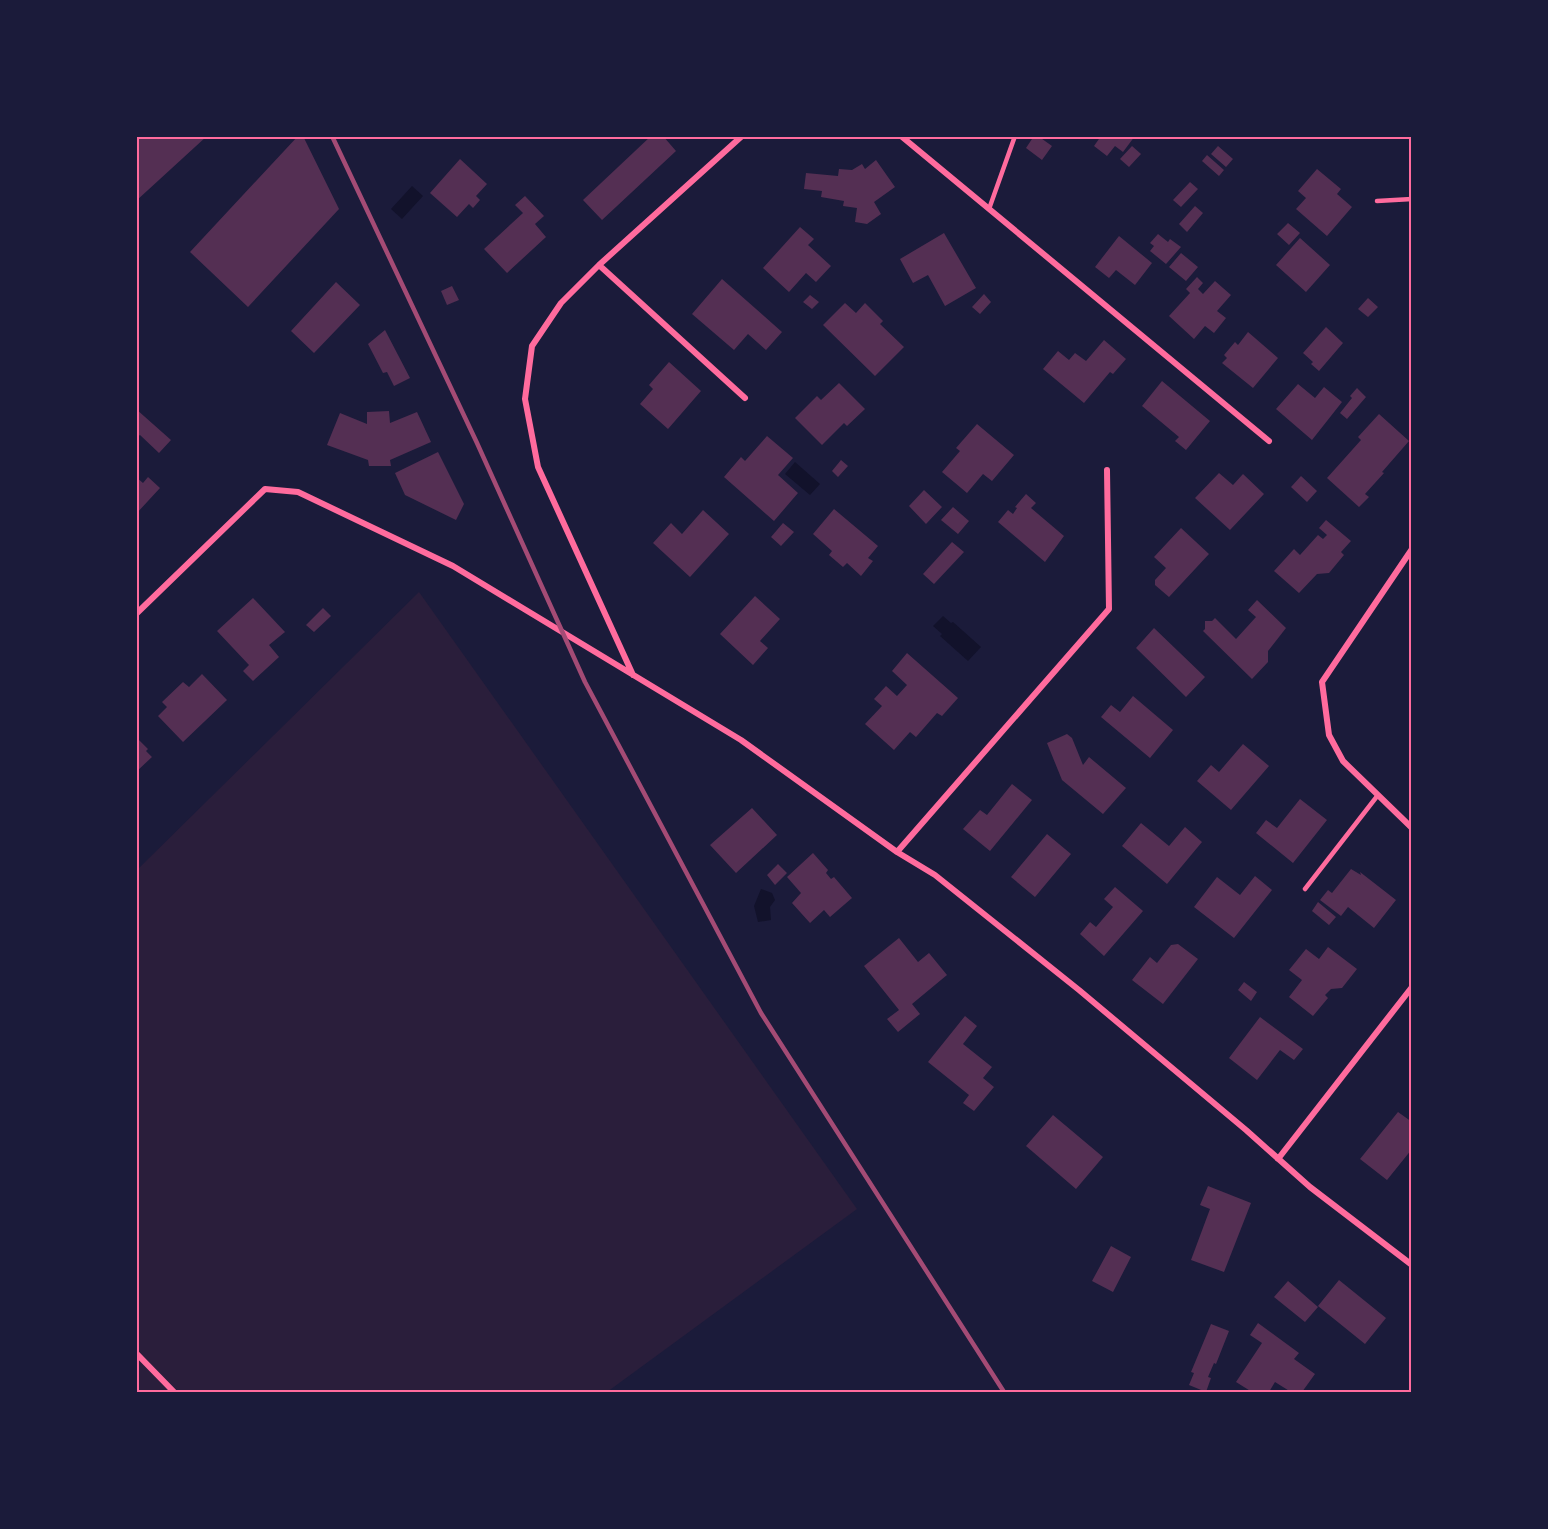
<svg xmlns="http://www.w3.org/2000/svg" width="1548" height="1529" viewBox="0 0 1548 1529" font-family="Montserrat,sans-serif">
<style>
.green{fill:#2a1e3b}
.water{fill:#12122b}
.building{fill:#542f53}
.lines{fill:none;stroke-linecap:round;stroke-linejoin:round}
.service{stroke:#ff6b9d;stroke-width:4.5}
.minor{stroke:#ff6b9d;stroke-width:6}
.rail{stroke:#a44b75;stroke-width:4.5}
.neatline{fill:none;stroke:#ff6b9d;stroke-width:2}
</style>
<rect width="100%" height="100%" fill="#1b1b3a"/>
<!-- green -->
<path class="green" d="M419 592 857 1209 607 1392H137V870Z"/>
<!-- water -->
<path class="water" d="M412 186 423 196 402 219 391 209Z
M795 462 820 484 810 495 785 474Z
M943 616 951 623 953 622 981 647 968 661 940 636 942 634 933 626Z
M761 889 772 893 775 900 770 907 771 920 758 922 754 906Z"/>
<!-- building -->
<path class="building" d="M136 136H207L136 201Z
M298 136H303L339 209 248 307 190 252Z
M651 136H663L676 151 602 220 583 200Z
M1034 136H1038L1052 146 1042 160 1026 148Z
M1101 136H1135L1123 152 1115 146 1107 156 1094 146Z
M1132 146 1141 154 1129 167 1120 159Z
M1218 146 1233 159 1226 167 1211 154Z
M1207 155 1224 170 1219 176 1202 161Z
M460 159 487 184 476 196 480 200 473 208 469 204 457 217 430 193Z
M876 160 895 187 874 202 881 214 867 224 855 222 857 208 843 206 844 201 821 197 822 191 804 189 806 173 838 176 839 169 852 170 862 164 865 169Z
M1317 169 1341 189 1337 194 1352 207 1327 236 1296 209 1306 198 1298 191Z
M1190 182 1198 189 1181 207 1173 200Z
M525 196 544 216 535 224 546 237 507 273 484 249 523 213 515 205Z
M1195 206 1203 213 1187 232 1179 224Z
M1288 223 1300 233 1289 245 1277 234Z
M800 227 814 239 808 245 831 266 816 282 806 273 789 292 763 268Z
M944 233 976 288 945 306 928 275 913 283 900 259Z
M1158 234 1168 242 1170 239 1181 247 1166 264 1150 251 1154 246 1150 243Z
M1119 236 1152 263 1135 285 1116 270 1109 278 1095 267Z
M1300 238 1330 265 1306 292 1276 265Z
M1181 253 1198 267 1186 281 1169 267Z
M1197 277 1203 283 1198 289 1203 294 1215 281 1231 295 1217 311 1226 318 1214 333 1205 326 1194 339 1169 316 1190 293 1186 289Z
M722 279 782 332 766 350 748 334 734 350 692 314Z
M336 282 360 305 314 353 291 331Z
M452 286 459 300 447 305 441 291Z
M984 294 991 302 980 314 972 307Z
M810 295 819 302 812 309 803 302Z
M1368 298 1378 307 1368 317 1358 309Z
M845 303 856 313 865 303 883 321 880 324 904 347 875 376 823 325Z
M1326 327 1343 343 1319 371 1311 364 1313 362 1303 353Z
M385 330 410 378 394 386 387 372 383 373 368 344Z
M1248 332 1278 358 1253 388 1222 363 1227 358 1224 355 1235 342 1238 345Z
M1104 340 1126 359 1113 374 1110 372 1084 403 1043 369 1058 351 1069 360 1075 353 1086 361Z
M669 362 701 391 668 429 640 404 653 389 649 385Z
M1162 381 1210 421 1186 450 1175 441 1179 437 1142 406Z
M839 383 865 409 847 426 844 423 822 445 795 418 817 396 821 400Z
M1298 384 1315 398 1324 387 1342 402 1312 440 1276 409Z
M1357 388 1366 397 1347 419 1340 413 1352 398 1350 396Z
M136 409 171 440 159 453 140 435 136 438Z
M389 411 390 423 417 412 431 442 390 460 391 466H369L368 460 327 445 340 413 367 424V412Z
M1379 414 1409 441 1382 472 1384 473 1365 494 1369 497 1359 507 1327 478 1361 440 1358 437Z
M977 424 1014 455 992 481 983 474 967 493 942 472 960 451 956 448Z
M767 436 793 458 778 475 798 493 774 521 724 477 741 457 745 461Z
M438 452 464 504 456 520 405 495 395 473Z
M841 460 848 466 838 477 832 471Z
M1219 473 1233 485 1243 474 1264 494 1230 530 1195 498Z
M1301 476 1317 491 1307 502 1291 487Z
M136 477 143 483 148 477 160 488 136 514Z
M924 490 942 507 926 524 909 506Z
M1026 494 1036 503 1031 508 1064 536 1045 562 998 522 1008 510 1013 514 1017 508 1015 507Z
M953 507 969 521 958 534 941 520Z
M834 509 878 546 868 558 873 561 861 576 847 563 843 567 829 555 832 551 813 534Z
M703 510 729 534 690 577 653 543 671 523 682 534Z
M1326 520 1351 541 1341 552 1344 555 1329 573 1317 574 1299 593 1274 571 1294 549 1300 555 1318 535 1323 539 1327 535 1319 528Z
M783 523 794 532 781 546 771 537Z
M1181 528 1209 554 1169 597 1155 585V580L1166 568 1154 557Z
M952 542 964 552 934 584 923 574Z
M755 596 780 619 760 641 768 648 753 665 720 634Z
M253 598 285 632 269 645 279 657 253 681 243 671 249 665 217 631Z
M1257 600 1286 628 1268 651V662L1252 679 1203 631 1205 629V621H1212L1215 618 1236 639 1256 617 1248 610Z
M323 608 331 616 314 632 306 625Z
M1154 628 1205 677 1186 697 1136 648Z
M907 653 958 698 942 716 937 713 916 737 910 732 894 750 865 724 882 706 874 699 886 686 897 696 907 685 892 671Z
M202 674 227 700 183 742 158 716 167 707 162 702 183 682 189 687Z
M1133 696 1173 730 1150 758 1101 717 1111 705 1120 712Z
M1067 734 1072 738 1083 765 1089 757 1126 788 1103 814 1062 780 1047 743Z
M136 737 148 749 146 751 152 757 136 772Z
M1243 744 1269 766 1231 810 1197 781 1211 765 1219 772Z
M1012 784 1032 800 990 851 963 829 980 810 987 815Z
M1300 799 1327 820 1293 863 1256 833 1266 820 1277 828Z
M752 808 777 835 736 873 710 845Z
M1141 823 1169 846 1185 827 1202 842 1167 884 1122 846Z
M1047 834 1071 854 1035 897 1011 877Z
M813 853 828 870 826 873 831 879 834 877 852 898 830 917 824 910 810 923 792 903 801 893 787 877Z
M778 864 787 873 775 885 767 875Z
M1351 869 1361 875 1360 872 1396 900 1374 928 1348 907 1341 916 1320 900 1328 890 1332 893Z
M1255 876 1272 890 1234 938 1194 907 1217 877 1240 895Z
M1115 887 1143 911 1104 956 1080 934 1090 922 1096 927 1113 907 1104 899Z
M1318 902 1336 917 1329 925 1312 911Z
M899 938 918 962 929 953 947 975 912 1004 920 1014 898 1032 887 1019 899 1010 864 966Z
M1178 944 1198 959 1163 1004 1132 980 1150 957 1157 963 1171 945Z
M1328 947 1357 969 1342 988 1331 989 1325 995 1328 998 1313 1016 1289 997 1302 980 1289 970 1306 949 1319 959Z
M1244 982 1257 992 1251 1001 1238 990Z
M965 1016 977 1026 963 1044 992 1067 983 1078 994 1087 974 1111 963 1103 969 1095 928 1062Z
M1260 1017 1303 1049 1294 1060 1280 1050 1257 1080 1229 1058Z
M1398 1112 1412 1122V1149L1387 1180 1360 1159Z
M1053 1115 1103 1157 1076 1189 1026 1146Z
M1208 1186 1251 1203 1224 1272 1191 1260 1210 1209 1200 1205Z
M1111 1246 1131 1257 1113 1292 1092 1281Z
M1339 1280 1386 1318 1365 1344 1318 1306Z
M1288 1281 1318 1307 1305 1322 1274 1297Z
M1258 1323 1299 1353 1294 1359 1315 1374 1302 1392H1291L1275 1382 1269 1392H1252L1236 1382 1262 1343 1250 1335Z
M1211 1324 1229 1331 1216 1364 1214 1363 1208 1377 1211 1378 1206 1392 1189 1385 1194 1373 1191 1372Z"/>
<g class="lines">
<!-- service -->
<path class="service" d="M1377 201 1412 199
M989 209 1015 136
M1305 889 1378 795"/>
<!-- minor -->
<path class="minor" d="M901 136 1269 441
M599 265 745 398
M1412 549 1322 682 1329 735 1343 761 1412 828
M136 614 265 489 298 492 453 566 741 740 897 852 935 875 1079 990 1246 1130 1310 1187 1412 1265
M633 675 538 467 525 399 532 346 561 303 599 265 742 136
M897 852 1109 609 1107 470
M1278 1159 1412 987
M136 1353 174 1392"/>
<!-- rail -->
<path class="rail" d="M332 136 477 443 585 682 761 1013 1004 1392"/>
</g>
<!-- border -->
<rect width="1548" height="1529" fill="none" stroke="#1b1b3a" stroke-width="276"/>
<rect x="138" y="138" width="1272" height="1253" class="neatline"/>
</svg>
